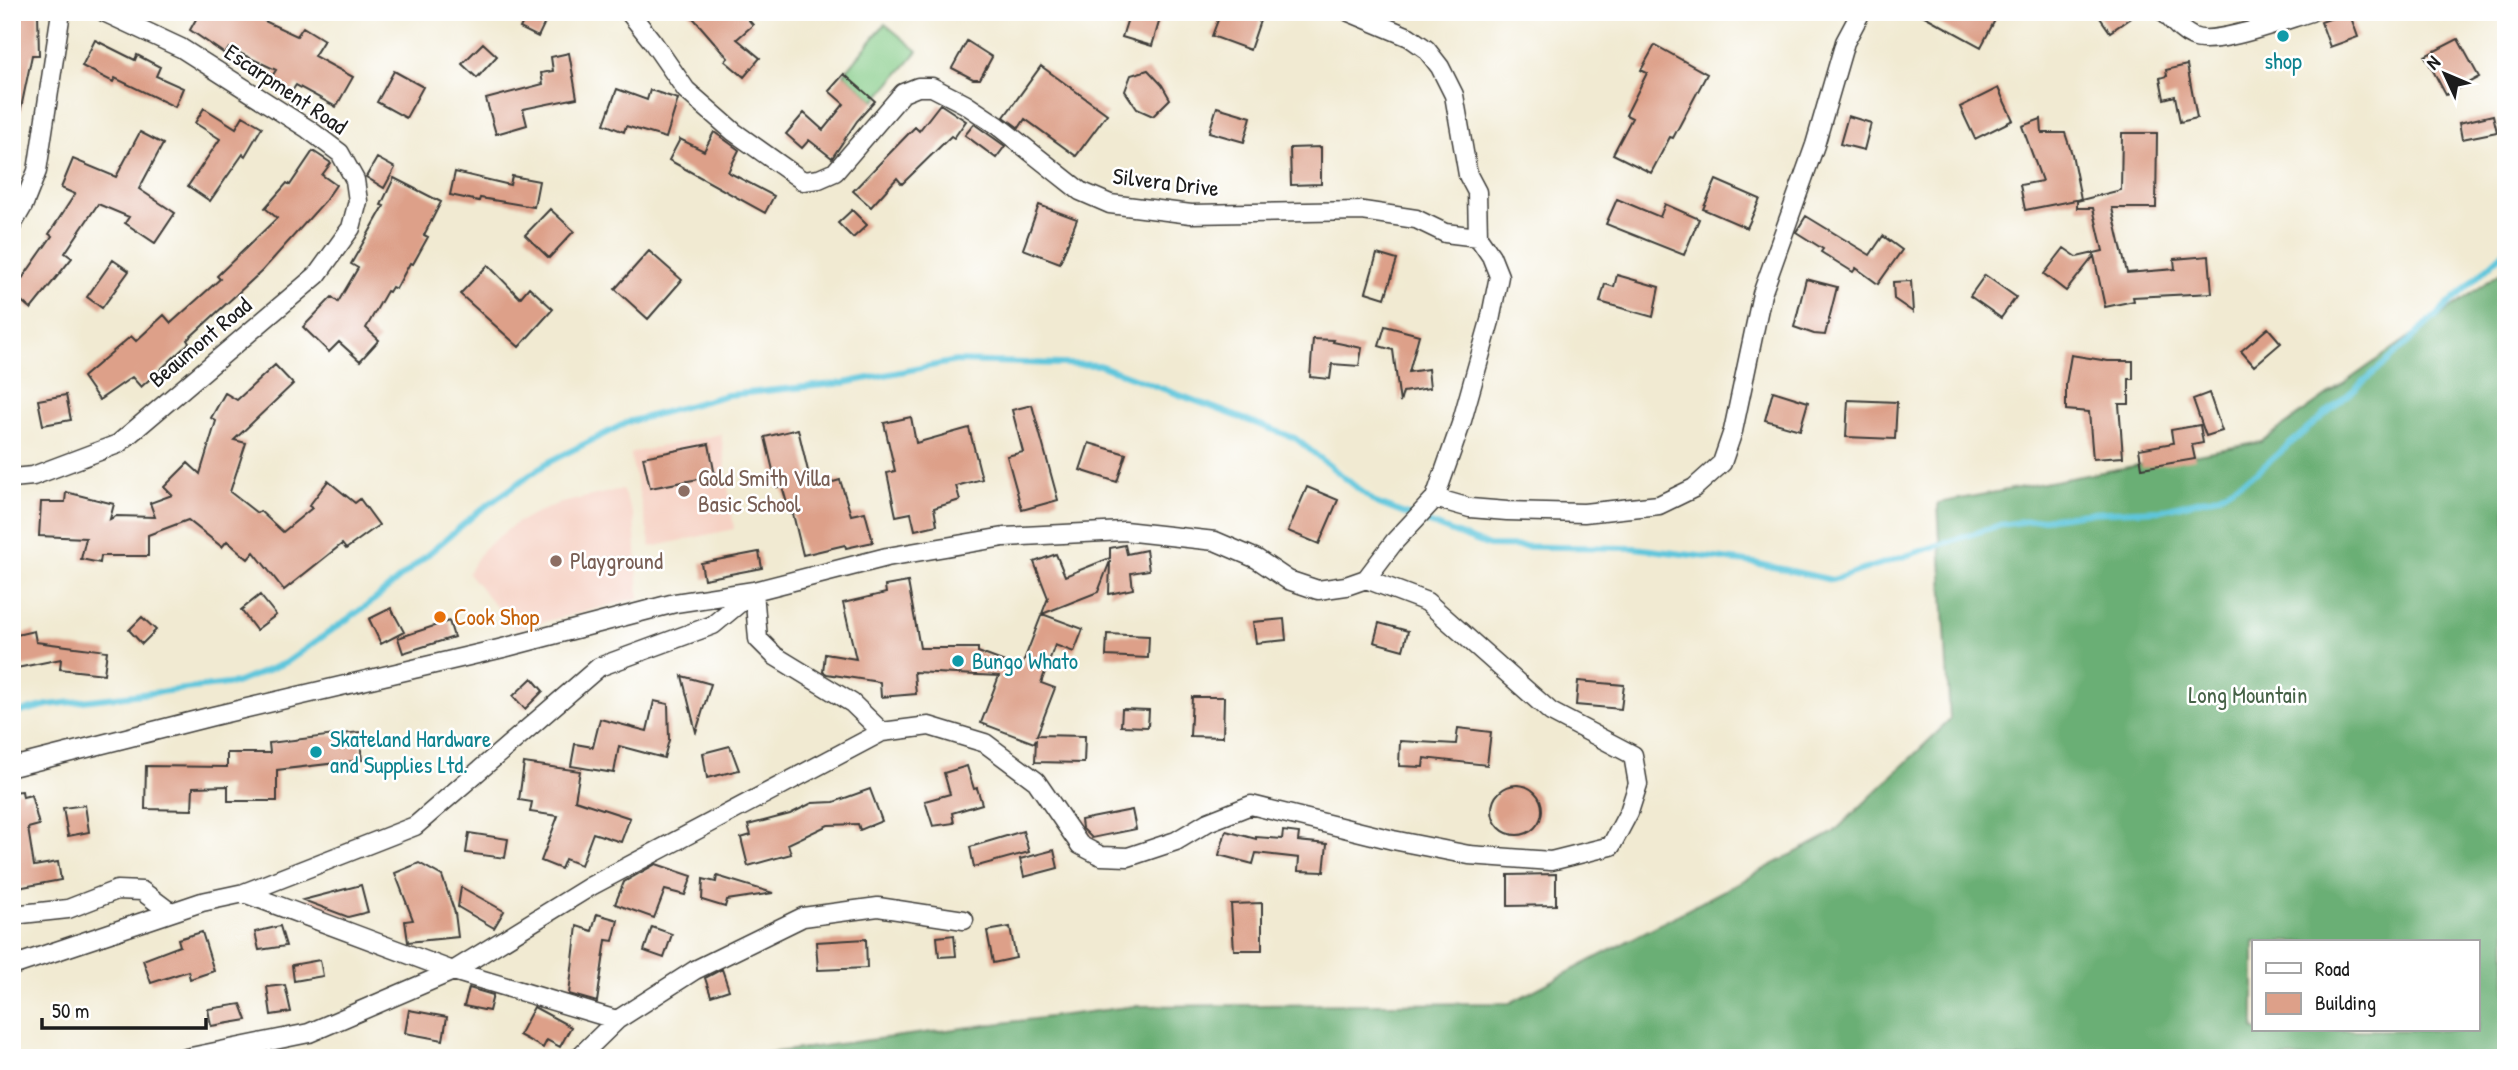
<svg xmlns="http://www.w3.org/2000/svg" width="2518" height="1070" viewBox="0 0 2518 1070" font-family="'Patrick Hand',sans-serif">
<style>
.built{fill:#f6d2c4}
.green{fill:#84cb87;stroke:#507452;stroke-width:2}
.forest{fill:#6baf74;stroke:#446648;stroke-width:2;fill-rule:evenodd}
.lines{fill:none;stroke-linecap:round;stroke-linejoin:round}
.stream{stroke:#5fc6dc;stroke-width:6}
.building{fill:#dda089}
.street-casing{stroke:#3c3b37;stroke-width:21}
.street{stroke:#fff;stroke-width:18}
.culture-dot{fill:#0f9aa8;stroke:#fff;stroke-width:2.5}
.education-dot{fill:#8d6e63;stroke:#fff;stroke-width:2.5}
.food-dot{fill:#e8710a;stroke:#fff;stroke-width:2.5}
.labels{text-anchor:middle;stroke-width:5;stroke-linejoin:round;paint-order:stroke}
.culture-label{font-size:23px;fill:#0d838f;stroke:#fff;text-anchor:start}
.street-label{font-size:23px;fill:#1c1c1c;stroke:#fff}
.education-label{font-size:23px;fill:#785e54;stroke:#fff;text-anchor:start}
.food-label{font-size:23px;fill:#c56008;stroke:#fff;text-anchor:start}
.park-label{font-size:23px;fill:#466247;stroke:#fff}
</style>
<rect width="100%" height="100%" fill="#fff"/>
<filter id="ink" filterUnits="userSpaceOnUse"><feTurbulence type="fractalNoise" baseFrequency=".0143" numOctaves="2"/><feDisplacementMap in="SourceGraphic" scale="14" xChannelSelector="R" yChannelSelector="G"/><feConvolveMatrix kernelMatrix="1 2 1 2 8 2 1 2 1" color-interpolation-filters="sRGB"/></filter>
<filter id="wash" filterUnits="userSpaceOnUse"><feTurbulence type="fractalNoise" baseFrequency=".00686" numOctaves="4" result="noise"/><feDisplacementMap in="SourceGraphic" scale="28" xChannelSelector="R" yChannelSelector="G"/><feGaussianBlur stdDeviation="1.57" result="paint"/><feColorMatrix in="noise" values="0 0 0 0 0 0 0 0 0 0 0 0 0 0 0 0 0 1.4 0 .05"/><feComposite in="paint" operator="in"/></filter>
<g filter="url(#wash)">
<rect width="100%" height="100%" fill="#f1ead2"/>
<!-- built -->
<path class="built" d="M721 434 734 529 651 547 630 453Z
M622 489 634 517 639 598 515 629 468 573 483 549 516 523 557 504Z"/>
<!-- green -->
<path class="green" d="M885 24 918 51 875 101 844 74Z"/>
<!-- forest -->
<path class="forest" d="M2506 269V1058H730L1135 1006 1510 1003 1833 833 1950 720 1938 503 2261 442ZM2254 942H2478V1030H2254Z"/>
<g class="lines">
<!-- stream -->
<path class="stream" d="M12 714 48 705 236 683 287 662 373 601 479 511 547 463 628 422 727 395 844 383 956 361 1099 365 1295 438 1376 503 1489 546 1635 548 1755 563 1832 580 2000 525 2086 513 2161 510 2218 496 2257 472 2390 359 2506 250"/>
</g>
<g id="blocks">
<!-- building -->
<path class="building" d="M16 12H38L39 55H32L20 113H12V31H17Z
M200 12H245L297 36 303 27 324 40 314 56 353 77 336 107 296 85 292 91 271 78 276 70 229 48 225 54 190 30Z
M528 12H550L538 37 520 28Z
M688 12H742L753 25 737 39 760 58 744 77 725 61 728 58Z
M1130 12H1162L1152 46 1122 37Z
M1221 12H1263L1250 50 1212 36Z
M1917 12H1986L1996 18 1981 47Z
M2096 12H2139L2110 32Z
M2349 12 2358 37 2330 47 2321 22Z
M2458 39 2479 77 2446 95 2425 56Z
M95 40 135 60 137 55 160 67 156 76 183 88 175 107 115 78 113 82 82 66Z
M967 41 992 57 980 79H973L952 68Z
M483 43 497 56 477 78 462 64Z
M1655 45 1707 74 1673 138 1670 137 1651 173 1613 154 1632 118 1626 115 1647 73 1641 70Z
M569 53 577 98 523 109 527 125 496 134 486 99 543 84 541 73 553 71 551 57Z
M2187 65 2197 118 2180 122 2175 96 2164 99 2160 78 2167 76 2166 70Z
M1041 66 1107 114 1076 156 1025 119 1019 128 1004 117Z
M1148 70 1162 85 1170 99 1153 116 1137 109 1125 91 1131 75Z
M394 71 423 87 406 118 377 102Z
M844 74 875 101 857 121 832 158 809 140 802 148 786 134 804 113 823 130 844 104 829 91Z
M1998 88 2013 120 1975 139 1960 107Z
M617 89 647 100 650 90 678 99 666 138 626 126 624 132 604 124Z
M940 104 966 121 954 138 951 136 902 184 897 178 871 207 853 191 915 127 919 131Z
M1217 107 1251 117 1244 142 1209 132Z
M204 108 236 128 243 116 262 127 245 156 243 154 210 201 188 186 220 139 195 123Z
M2493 115 2497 132 2462 139 2459 123Z
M1848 116 1871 123 1864 150 1840 144Z
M2041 119 2042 133H2065L2072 154 2081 199 2025 210 2020 185 2042 181 2022 126Z
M974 124 1005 146 996 158 965 135Z
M140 132 163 144 139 189 175 213 155 243 125 223 129 217 98 204 65 253 72 258 31 309 12 293 52 236 49 234 75 194 61 188 73 159 116 177Z
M714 132 739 150 728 172 774 196 765 213 669 160 680 139 704 151Z
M2122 133H2157L2156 208H2112L2127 273 2175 269 2174 259 2209 256 2212 293 2133 297 2134 301 2105 307 2094 256 2066 291 2044 274 2064 248 2077 257 2103 251 2093 208H2077V201L2121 190Z
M1321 147V184L1291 185 1290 148Z
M313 151 331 163 322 175 336 185 325 201 262 271 187 340 189 343 160 370 141 387 132 377 99 400 83 377 131 336 136 341 164 315 171 323 220 279 217 276 277 218 265 208 287 183 290 185Z
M377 158 395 168 384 188 366 177Z
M455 172 510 185 512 176 539 181 534 207 480 198 479 201 450 195Z
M394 178 441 202 424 235 428 237 413 264 410 263 396 289 392 287 389 292 387 291 366 328 379 340 360 361 339 342 329 352 303 327 332 297 338 302 358 268 351 264 384 206 381 205Z
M1716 180 1760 199 1747 228 1703 209Z
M1617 199 1660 217 1665 204 1699 219 1684 255 1606 224Z
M1039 205 1077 219 1060 263 1023 249Z
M550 209 574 231 549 258 525 235Z
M852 210 867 225 853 238 838 223Z
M1806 216 1870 255 1883 236 1902 250 1878 284 1856 268 1853 272 1821 252 1823 249 1796 232Z
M649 251 682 280 648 319 615 289Z
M1377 254 1397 260 1385 298 1366 292Z
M113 260 129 271 102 308 87 297Z
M488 265 520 298 529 287 553 309 519 347 460 294Z
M1617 275 1659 287 1653 317 1600 302 1605 284 1614 287Z
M1985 275 2016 297 2001 318 1970 296Z
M1806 279 1837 287 1825 335 1814 334 1794 327Z
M1911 281 1913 312 1894 299 1893 282Z
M1385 326 1419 335 1409 372 1428 369 1430 388 1403 392 1400 403 1393 350 1379 346Z
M2268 328 2281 343 2254 366 2241 351Z
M1313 339 1334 340 1333 342 1362 348 1359 366 1332 364 1330 379 1310 377Z
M2071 355 2108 361H2133V379H2129V404H2119L2123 457 2093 459 2089 412 2066 410V384Z
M275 365 293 384 234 440 246 443 230 492 257 513 260 511 283 532 312 508 309 506 328 481 355 503 360 499 379 525 346 549 342 544 284 590 254 552 248 559 227 541 222 547 188 520 148 535V556H101L100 563 81 559 86 538 39 536 41 502H65L66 492 114 504 110 519 116 516 155 517 150 503 172 495 164 487 188 463 200 474 216 421 211 418 225 393 237 400Z
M1773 391 1808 402 1800 430 1765 420Z
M2209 393 2222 431 2206 436 2193 399Z
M66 395 71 420 43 425 38 400Z
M1848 400 1897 402 1895 439 1846 437Z
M1032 405 1058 500 1022 510 1007 456 1023 452 1012 410Z
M911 417 916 443 969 428 982 479 956 486 960 500 934 508 937 525 915 530 911 513 896 516 887 473 895 471 884 423Z
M2200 425 2203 443 2192 445 2195 459 2142 468 2139 449 2173 443 2171 430Z
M798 429 812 488 840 480 851 515 865 512 873 542 846 548 845 545 803 555 793 514H790L782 486 777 487 765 437Z
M1089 443 1126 454 1117 482 1080 470Z
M709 444 715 476 650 488 643 457Z
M1307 487 1338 500 1319 544 1288 531Z
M1125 545 1127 554 1146 550 1149 570 1131 573 1133 589 1109 594 1110 561 1098 592 1042 614 1083 629 1074 652 1055 645 1041 683 1055 688 1037 735 1085 736 1084 763 1035 762 1036 739 1034 743 981 723 999 676 914 672 916 694 881 697 880 682 827 674 823 672 825 654 856 659 843 603 886 593 885 586 908 582 920 648H978V652L1021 668 1048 598 1034 562 1056 554 1065 576 1110 558V548Z
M759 552 762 568 704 579 701 563Z
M260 595 276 615 256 630 241 610Z
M391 608 404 632 381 644 369 619Z
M142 617 156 630 142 644 129 630Z
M1284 619 1286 640 1256 643 1253 622Z
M449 621 454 637 403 653 398 638Z
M1379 623 1408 631 1403 650 1374 642Z
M34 631 36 642 107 651 104 674 60 669 61 659 12 669V636Z
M1107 634 1149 636 1148 658 1106 656Z
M682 676 711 684 696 732Z
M532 678 543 691 525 709 513 696Z
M1578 681 1624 685 1621 709 1576 705Z
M1192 697H1224L1223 737 1190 736Z
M654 701 668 704 669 740 664 758 619 746 614 773 571 766 575 744 593 747 600 719 647 731Z
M1122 709 1149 710 1148 727 1121 726Z
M1458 728 1491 732 1487 765 1424 758 1423 767 1399 766 1400 741 1456 744Z
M359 732 362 760 277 770V801H228V786L193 787 192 810 145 809 146 766 227 767V753H270L269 743Z
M730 746 739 770 707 778 703 753Z
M524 763 580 771 575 800 630 818 621 842 593 833 581 865 565 859 561 869 541 861 558 816 530 812 532 802 519 800Z
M967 766 974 789 977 788 982 804 952 813 954 823 933 826 925 801 950 794 944 773Z
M1492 810a25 25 0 1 1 50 0a25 25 0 1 1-50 0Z
M870 789 882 821 860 830 858 824 828 825 788 844 791 854 748 866 741 838 751 835 748 825 790 814 812 803 834 802Z
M22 791 23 797 31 795 39 825 28 828 34 866 58 862 61 880 12 889V792Z
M85 805 89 832 68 836 63 808Z
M1132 810 1136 829 1092 838 1082 828 1081 820Z
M1023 831 1029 852 974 867 970 847Z
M1226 831 1256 839V837L1282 839 1283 831 1299 833 1298 841 1327 844 1324 872 1298 871 1299 858 1256 853 1253 864 1219 855Z
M469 833 508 839 505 858 466 853Z
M1054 850 1058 868 1024 877 1020 859Z
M419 863 442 876 455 913 458 937 408 942 405 921 413 920 395 873Z
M656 864 692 876 685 895 665 890 654 918 615 904 624 882Z
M1556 874V905L1508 906V875Z
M717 876 773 893 727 900 725 907 702 900 703 879 716 882Z
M361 885 368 912 348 917 303 900Z
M461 887 504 911 494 928 458 907Z
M1262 903V950H1234L1231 904Z
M597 914 618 920 613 941 606 940 597 1002 569 994 577 926 592 931Z
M280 926 286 946 259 950 255 932Z
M652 927 672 934 664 958 644 951Z
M1010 927 1016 958 993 963 987 931Z
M202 932 214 971 190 979 188 971 151 983 143 960 180 946 178 939Z
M954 935 956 956 939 957 937 937Z
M866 939 867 968 818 970 816 942Z
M320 960 323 976 294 981 292 965Z
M722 969 729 990 711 996 705 978Z
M285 985 291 1012 271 1015 267 987Z
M469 988 493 995 489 1011 464 1006Z
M241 1004 247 1020 211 1026 208 1009Z
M534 1007 571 1027 560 1047 547 1040 543 1048 519 1035Z
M409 1010 447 1017 443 1040 405 1033Z"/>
</g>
</g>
<g filter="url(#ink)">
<use href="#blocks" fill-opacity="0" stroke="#3c3b37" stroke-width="2"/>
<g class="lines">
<defs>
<path id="street" d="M1349 12 1409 37 1426 49 1440 67 1454 95 1468 175 1477 192 1478 237
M2164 12C2173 21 2181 32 2193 37 2214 47 2287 19 2311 12
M12 225 23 206 37 171 61 12
M12 478 33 476 118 444 317 275 351 228 358 201 355 180 340 153 308 129 181 48 104 12
M1435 498 1470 508 1507 511 1584 513 1659 505 1694 488 1722 463 1733 431 1762 294 1815 145 1845 42 1861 12
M882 732 929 726 985 743 1036 781 1080 845 1101 856 1128 857 1176 841 1208 822 1251 805 1393 840 1469 855 1551 861 1611 846 1629 812 1638 784 1633 755 1551 712 1427 602 1366 579
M12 767 213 716 503 648 675 603 754 591 887 557 1004 537 1124 531 1215 541 1257 559 1288 580 1318 590 1346 586 1366 579 1394 542 1435 498 1461 424 1490 321 1499 276 1491 256 1478 237 1445 233 1416 219 1363 211 1191 214 1110 204 1080 191 998 126 965 104 932 87H918L903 93 835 172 819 179 803 181 734 132 686 90 652 41 629 12
M244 893 453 971 591 886 882 732 852 703 775 656 758 639 754 591
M12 915 68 909 117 890 142 891 170 912
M12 966 202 902 244 893 415 826 599 667 713 625 754 591
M186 1058 309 1033 453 971 617 1020 695 970 803 917 878 907 964 920
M578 1058 617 1020"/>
</defs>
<!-- street casing -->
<use href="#street" class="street-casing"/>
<!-- street -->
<use href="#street" class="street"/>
</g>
</g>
<!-- markers -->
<g class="culture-dot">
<circle cx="2283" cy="36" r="7"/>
<circle cx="958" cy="661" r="7"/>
<circle cx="316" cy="752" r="7"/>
</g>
<g class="education-dot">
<circle cx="684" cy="491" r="7"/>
<circle cx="556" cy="561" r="7"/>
</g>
<circle class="food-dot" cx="440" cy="617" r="7"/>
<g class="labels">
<!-- culture labels -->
<g class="culture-label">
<text x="2283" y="69" text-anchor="middle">shop</text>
<text x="972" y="669">Bungo Whato</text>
<text x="330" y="747">Skateland Hardware<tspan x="330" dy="26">and Supplies Ltd.</tspan></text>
</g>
<!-- street labels -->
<g class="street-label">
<text transform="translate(286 89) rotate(34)" y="8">Escarpment Road</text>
<text transform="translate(1166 182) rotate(7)" y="8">Silvera Drive</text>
<text transform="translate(200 342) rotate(-40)" y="8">Beaumont Road</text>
</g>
<!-- education labels -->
<g class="education-label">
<text x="698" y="486">Gold Smith Villa<tspan x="698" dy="26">Basic School</tspan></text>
<text x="570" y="569">Playground</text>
</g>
<!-- food labels -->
<g class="food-label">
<text x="454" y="625">Cook Shop</text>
</g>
<!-- park labels -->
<g class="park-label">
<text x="2248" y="703">Long Mountain</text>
</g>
</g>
<!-- margin -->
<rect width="2518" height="1070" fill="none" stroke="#fff" stroke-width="42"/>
<!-- legend -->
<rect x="2252" y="940" width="228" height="91" fill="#ffffff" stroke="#a4a4a4" stroke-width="2"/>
<rect x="2266" y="963" width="35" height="10" fill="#ffffff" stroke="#a4a4a4" stroke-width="2"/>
<text x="2315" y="976" font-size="21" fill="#1c1c1c">Road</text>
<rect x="2266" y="993" width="35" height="21" fill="#dda089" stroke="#a4a4a4" stroke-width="2"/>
<text x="2315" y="1010" font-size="21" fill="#1c1c1c">Building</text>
<!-- north arrow -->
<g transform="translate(2445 74) rotate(314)" stroke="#ffffff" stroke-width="5" paint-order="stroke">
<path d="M0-5L12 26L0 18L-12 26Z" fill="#1c1c1c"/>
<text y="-10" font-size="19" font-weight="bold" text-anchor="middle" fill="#1c1c1c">N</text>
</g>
<!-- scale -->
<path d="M42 1018v10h164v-10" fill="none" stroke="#1c1c1c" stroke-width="3.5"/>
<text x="52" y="1018" font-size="21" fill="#1c1c1c" stroke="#ffffff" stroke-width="5" paint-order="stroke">50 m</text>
</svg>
